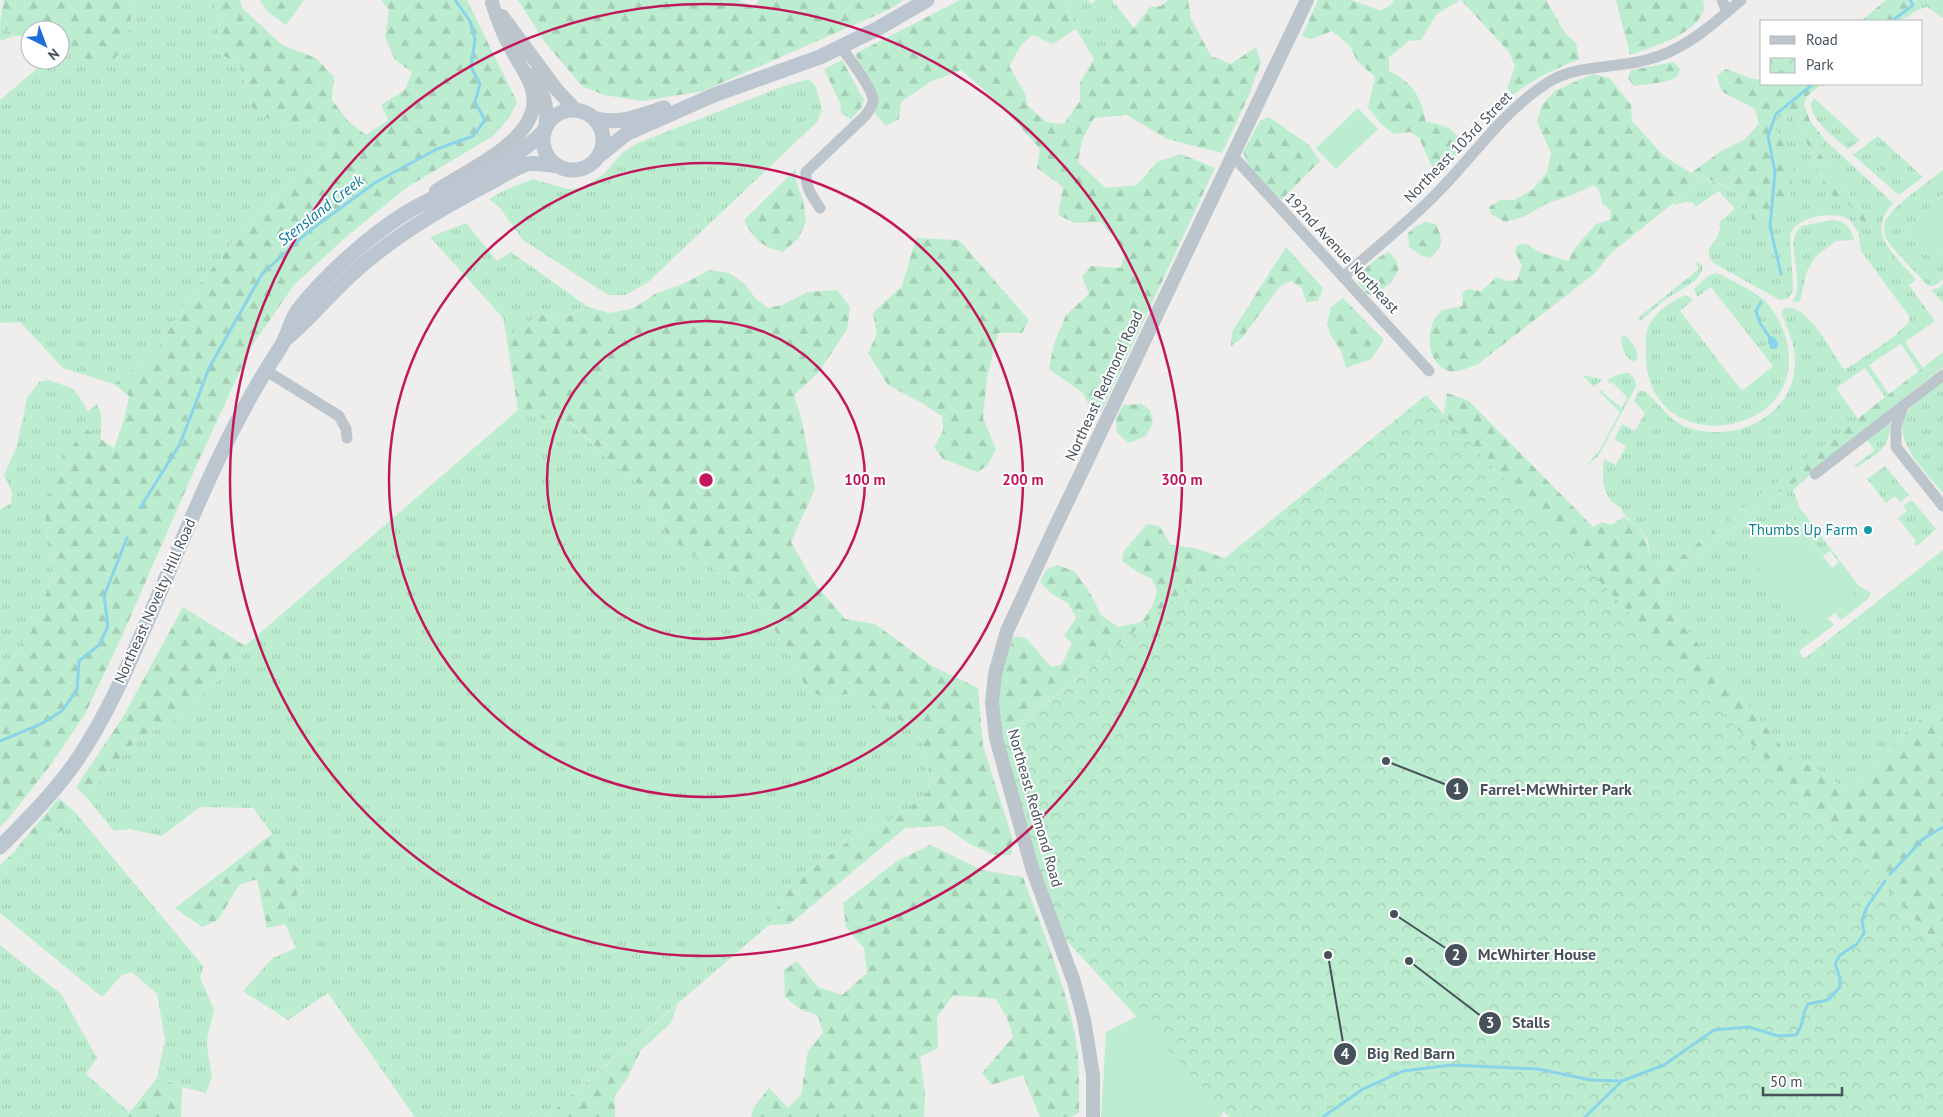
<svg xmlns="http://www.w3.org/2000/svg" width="1943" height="1117" viewBox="0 0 1943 1117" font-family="'PT Sans',sans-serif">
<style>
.grass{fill:url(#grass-tufts)}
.forest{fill:url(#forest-firs)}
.park{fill:url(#park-crowns)}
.pitch{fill:#bcedd0}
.water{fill:#8ad4e9}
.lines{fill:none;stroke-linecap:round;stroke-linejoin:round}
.stream{stroke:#8ad4e9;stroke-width:3}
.minor{stroke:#bcc5cc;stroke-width:11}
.tertiary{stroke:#bcc5cc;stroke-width:14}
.secondary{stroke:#bbc6d1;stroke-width:15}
.ring{fill:none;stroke:#c2185b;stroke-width:2.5}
.culture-dot{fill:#0f9aa8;stroke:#fff;stroke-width:2}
.labels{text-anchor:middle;stroke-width:4;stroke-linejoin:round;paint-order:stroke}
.street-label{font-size:15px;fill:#46515a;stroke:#fff}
.culture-label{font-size:15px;fill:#0d838f;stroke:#fff;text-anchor:end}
.water-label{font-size:16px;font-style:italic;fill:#107d9c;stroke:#fff}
.centre{fill:#c2185b;stroke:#fff;stroke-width:2.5}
.ring-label{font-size:15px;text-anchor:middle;font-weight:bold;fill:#c2185b;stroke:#fff;stroke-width:4;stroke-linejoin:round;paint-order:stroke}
.leader{fill:none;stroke:#46515a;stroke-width:2}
.callout-dot{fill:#46515a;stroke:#fff;stroke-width:2}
.mark-label{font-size:15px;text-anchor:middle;font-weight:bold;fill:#fff}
.callout-label{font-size:16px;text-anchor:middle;font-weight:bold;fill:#46515a;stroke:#fff;stroke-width:4;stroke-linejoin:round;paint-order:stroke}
</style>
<defs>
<pattern id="grass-tufts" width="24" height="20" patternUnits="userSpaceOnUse" patternTransform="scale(1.25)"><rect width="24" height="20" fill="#bcedd0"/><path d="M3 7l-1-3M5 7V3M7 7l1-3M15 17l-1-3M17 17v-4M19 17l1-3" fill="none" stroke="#a3cdb5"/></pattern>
<pattern id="forest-firs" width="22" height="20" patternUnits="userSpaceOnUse" patternTransform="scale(1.25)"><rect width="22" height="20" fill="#bcedd0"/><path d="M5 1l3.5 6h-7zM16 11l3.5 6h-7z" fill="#a3cdb5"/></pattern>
<pattern id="park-crowns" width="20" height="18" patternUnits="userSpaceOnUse" patternTransform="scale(1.25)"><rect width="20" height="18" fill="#bcedd0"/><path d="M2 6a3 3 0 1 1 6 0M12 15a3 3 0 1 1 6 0" fill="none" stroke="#a3cdb5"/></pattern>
</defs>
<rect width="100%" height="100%" fill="#f0eded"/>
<!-- grass -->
<path class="grass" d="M138 0H214L220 23 215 51 240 65 245 87 284 125 315 120 328 126 334 146 244 227 184 305 155 353 114 384 63 368 20 322 0 323V100L47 60H60V48L66 44 127 42 133 6Z
M1066 0H1088L1091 4 1096 0H1112L1134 28 1094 59 1076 29Z
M1917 0H1943V18L1927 7C1911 10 1910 21 1891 21Z
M0 22 14 36 0 41Z
M809 79 816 87 822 110 817 122 647 283 625 295H608L523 240 500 208 489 199 505 190 533 179 567 189 582 188 604 174 622 153 638 143 784 86Z
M1814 98 1860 140 1848 149C1836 139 1810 120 1811 103Z
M1790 114 1800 128 1823 180 1843 196 1868 229 1872 226 1816 148 1826 141 1893 203C1865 235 1895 254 1916 280L1909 285 1935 321 1905 342 1923 368 1919 371 1901 344 1869 365 1889 394 1885 397 1865 368 1836 388 1858 419 1665 569 1649 555C1649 550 1649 543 1647 539 1640 525 1626 522 1621 508 1601 497 1602 479 1604 459L1616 465 1626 446 1614 439 1622 424 1635 431 1645 413 1634 401 1639 391H1645C1658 402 1668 419 1684 426 1725 443 1782 424 1793 378 1799 356 1791 336 1782 315V311L1785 308C1809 305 1831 351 1843 368L1846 369 1891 339 1909 322V316L1861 251 1858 232 1849 219C1832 211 1795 216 1790 236L1793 290 1789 298 1780 300 1715 264 1709 257V248C1715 240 1723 233 1719 222L1735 209 1719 191 1695 207 1693 203 1687 202 1672 205 1688 191 1691 173C1706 180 1737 188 1746 200 1749 205 1750 213 1752 219L1787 202 1782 145 1774 126 1779 117Z
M1878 136 1923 177 1899 195 1853 155Z
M1943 170V194L1905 231 1932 259 1943 249V279C1938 284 1935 287 1927 285 1916 272 1894 252 1886 238 1884 233 1883 227 1885 222 1892 206 1928 182 1943 170Z
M1832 220C1846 221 1851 227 1854 240L1836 241 1816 256 1807 271 1800 301 1792 302C1808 281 1782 243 1801 226Z
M466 223 497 261 511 252 588 307 569 316 541 315 519 327 507 341 503 318 430 237Z
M1698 262 1702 266V271L1695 281 1666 299 1640 321 1638 318 1699 269 1696 264Z
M1715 273 1722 275C1736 283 1752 290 1764 300 1775 311 1784 328 1787 343 1809 441 1640 463 1646 348 1646 341 1645 332 1649 326 1655 312 1672 300 1686 295L1693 300 1680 311 1742 391 1773 366 1711 287 1697 297 1694 289 1708 276Z
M1943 284V303L1931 290 1939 288Z
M1623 336H1626L1635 347 1638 358 1633 362C1624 357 1623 348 1621 340Z
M1623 373H1629L1635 379 1636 386 1599 455 1586 466 1599 451 1620 412 1599 392 1603 389V393L1622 408 1627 397 1612 382 1609 384 1608 379Z
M1582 375 1603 379 1594 387Z
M49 380 74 389 88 411 97 404 101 415V439L86 429 45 517 53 576 30 635 0 674V510L11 503 12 492 4 475 17 446 27 398 39 382Z
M1943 380V493C1927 473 1888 438 1908 411 1917 398 1931 389 1943 380Z
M518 410 547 420 571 423 612 463 645 489 667 536 708 564 757 604 788 650 807 690 828 699 854 692 884 712 916 728 929 761 928 792 901 815 850 840 786 888 769 925 546 1117H415L328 993 288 1020 243 991 273 958 296 948 285 924 304 877 253 808 200 807 162 836 129 829 114 831 86 797 137 739 180 716 221 678 245 646Z
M1891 420C1889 451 1879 452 1856 468L1854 466 1875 450 1867 440Z
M1885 466 1909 495 1900 502 1895 496 1886 503 1868 480H1866Z
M1812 473 1793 490 1800 508 1859 586 1871 593 1869 598 1841 620 1835 613 1854 597 1832 568 1839 562 1830 551 1823 556 1784 507 1809 632 1828 618 1834 625 1799 651 1804 659 1943 550V707L1918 721 1846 790 1806 761 1796 765 1654 590 1779 492Z
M1912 500 1936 529 1917 546 1914 543 1916 541 1898 518 1907 511 1903 506Z
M74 811 204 967 200 977 214 1010 207 1040 208 1055 212 1077 206 1093 182 1087 157 1078 165 1039 157 994 132 972 122 975 102 997 0 913V872L64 829Z
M0 945 61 994 97 1058 86 1074 129 1112 126 1117H0Z"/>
<!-- forest -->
<path class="forest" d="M4 0H138L133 6 127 42 113 61 77 62 66 44 60 42V30H30V36H14L0 22Z
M214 0H240L242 8 282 45 316 58 334 77 332 100 348 121 366 135 388 120 381 105 405 90 412 72 395 60 385 37 389 10 381 0H467L517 102 509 118 493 136 406 188 346 237 294 285 251 347 193 473 122 636 85 714 52 763 8 819 0 827V674L30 635 53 576 45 517 57 465 86 429 114 448 124 420 129 396 114 384 155 353 184 305 244 227 334 146 328 126 315 120 284 125 254 112 245 87 240 65 215 51 220 23Z
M260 0H304L286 25 268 12Z
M518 0H740L753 8 759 0H904L888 10 703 91 643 101 604 95 582 86 544 41Z
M960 0H1066L1076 29 1053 44 1033 35 1022 44 1009 66 1026 95 1027 105 1046 122 1064 124 1080 101V83L1094 59 1134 28 1150 7 1161 6 1168 0H1188L1191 19 1211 56 1231 64 1256 47 1261 63 1248 97 1222 153 1167 139 1127 115 1094 118 1082 140 1078 162 1106 188 1137 185 1157 162 1181 154 1215 168 1101 412 1091 409 1083 393 1049 369 1054 344 1066 315 1089 294 1082 277 1091 266 1121 268 1125 250 1101 222 1075 223 1058 215 1063 187 1037 168 1040 149 1000 104 961 70 930 82 901 102 899 119 886 126 875 114 878 96 855 54Z
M1318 0H1352L1381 11 1392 4 1394 0H1460L1437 14 1421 40 1409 41 1389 57V71C1414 84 1420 95 1426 122 1447 125 1452 128 1464 144L1445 169H1433L1419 138 1411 132 1394 134 1380 123 1368 107 1375 77 1357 61 1350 46 1332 31 1311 39 1302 36Z
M1461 0H1546L1565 33 1576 43 1579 59C1555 69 1533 79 1513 95L1507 89 1515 66 1509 52Z
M1616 0H1703C1704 4 1705 8 1703 12 1694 35 1652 47 1630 55Z
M1886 0H1916L1891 21H1861Z
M842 60 864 100 861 108 851 119 841 113 840 103 824 69Z
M1674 62 1680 69 1677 77 1664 82 1634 86 1628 78 1631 70Z
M1726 69 1753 79 1762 80V84H1822L1807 96 1804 105 1810 121 1826 141 1816 148 1872 226 1868 230 1843 196 1837 197 1824 192 1823 179 1800 128 1790 114 1779 117 1774 126 1793 164 1791 195 1787 202 1780 206 1778 213 1768 224 1752 219C1750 213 1749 205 1746 200 1738 188 1706 179 1691 173L1688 191 1610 254 1594 274 1478 364C1468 368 1454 375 1444 369 1428 360 1427 337 1433 322 1434 318 1439 314 1442 310L1463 306 1462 293 1468 289 1481 291 1497 277 1506 281 1517 280 1522 266 1515 252 1517 245 1527 244 1539 252 1568 261 1575 248 1596 224 1610 220 1611 211 1602 203 1599 190 1594 185 1570 196 1548 203 1523 217 1505 222 1491 214 1489 207 1500 200H1514L1532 190 1547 173 1551 153 1537 122 1542 105 1555 91 1592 74 1610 78 1631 105 1632 121 1664 156 1691 173 1721 151 1744 140 1759 124 1755 109 1721 91 1717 76Z
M1269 117 1309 145 1320 161 1281 200 1249 167 1243 152 1260 121Z
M796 169V182L803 200 806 221 799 238 783 252C761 247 754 239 744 220Z
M1425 222 1436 224C1443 240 1444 246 1430 258L1420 255 1409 247 1408 233 1416 226Z
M916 238 959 240 1029 320 1022 333H998L987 378 983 418 996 449 987 466 977 472 943 459 934 447 943 431 942 416 920 402 888 385 868 353 877 334 873 313 902 286Z
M1286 247 1323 288 1318 301 1306 302 1302 288 1291 281 1280 286 1242 338 1231 346 1232 332Z
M1389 252 1396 260 1399 269 1391 283 1373 296 1366 293 1358 282C1362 269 1376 257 1389 252Z
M710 270 729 273 745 284 755 298 768 308 782 305 808 292 837 290 850 307 847 330 818 373 794 395 801 417 815 489 791 542 815 584 845 619 875 624 934 667 978 688 983 746 1013 840 1011 855H994L970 844 943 826 905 828 790 924 769 925 786 888 850 840 901 815 928 792 929 761 916 728 884 712 854 692 828 699 807 690 788 650 757 604 708 564 667 536 645 489 612 463 572 423 547 420 518 410 507 341 519 327 541 315 569 316 588 307 610 313 634 308 655 294 683 284Z
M1343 298 1384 340 1371 359 1346 368 1341 351 1331 336 1327 324 1331 307Z
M1943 352V367L1812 473 1779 492 1654 590 1796 764 1806 761 1846 790 1918 721 1943 707V949L1774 768 1647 786 1441 433 1447 393 1469 401 1593 527 1602 522 1611 525 1624 517C1641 529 1647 534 1649 555L1665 569Z
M1141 404 1150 410 1153 422 1146 436 1129 443 1117 433 1116 418 1123 405Z
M1147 524 1159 526 1171 545 1194 548 1225 558 1002 738 998 696 1000 674 1014 636 1026 638 1051 667 1061 665 1072 643 1064 636 1076 618 1068 603 1052 594 1040 582 1046 570 1057 565 1074 571 1089 591 1101 615 1118 627 1141 622 1152 607 1157 591 1152 579 1136 571 1122 561 1124 551Z
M183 607 245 646 221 678 180 716 137 739 86 797 76 787 123 717Z
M59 798 74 811 64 829 0 872V865L12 854Z
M272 834 304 877 285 924 267 928 257 879 239 885 218 920 202 927 175 908Z
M930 845 982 870 1023 877C1040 925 1062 975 1073 1025 1080 1054 1079 1084 1079 1113L1071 1117H1040L1023 1075 992 1085 982 1073 1013 1037 1007 1018 996 999 953 995 937 1017 938 1048 920 1057 925 1093 924 1117H751L754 1107 769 1088 788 1108 801 1095 808 1051 823 1033 818 1015 801 1010 785 997 784 970 797 961 818 987 842 995 867 973 864 948 846 927 843 903 897 861Z
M677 1005 671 1023 641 1050 628 1077 615 1096V1117H546Z
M157 1078 182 1087 181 1117H126Z"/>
<!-- park -->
<path class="park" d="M1426 395 1943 949V1117H1229L1055 928 999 741Z"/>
<!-- pitch -->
<path class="pitch" d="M1358 108 1378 129 1336 169 1316 148Z
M1943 194V249L1932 259 1905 231Z
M1784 507 1855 597 1809 633 1737 543Z
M1138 1016 1224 1111 1220 1117H1101L1106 1032Z"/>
<!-- water -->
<path class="water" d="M1768 335 1774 337 1778 343V347L1775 349H1771L1768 342Z"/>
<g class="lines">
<!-- stream -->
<path class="stream" d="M1892 21 1913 5 1910 0
M1781 274 1770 226 1775 172 1768 136 1776 114 1813 84
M1761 302 1756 311 1760 323 1768 335
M140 508 180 444 209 368 262 274 309 231 376 182 437 149 473 136 485 120 475 102 480 84 471 67 475 39 470 21 455 0
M0 741 41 724 62 711 77 690 79 661 99 645 108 626 104 596 127 538
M1890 874 1923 839 1943 827
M1323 1117 1363 1089 1403 1071 1452 1065 1538 1069 1591 1080 1622 1081
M1585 1117 1622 1081 1664 1065 1714 1030 1749 1027 1778 1036 1796 1035C1806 1022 1800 1017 1808 1004L1828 1000 1840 987V978L1835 964 1840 955 1857 944 1864 933 1862 920 1867 907 1885 881"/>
<!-- minor -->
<path class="minor" d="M1722 0 1727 12
M1232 155 1429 371
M820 208C812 196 805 187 806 172L865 116C869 110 874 105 873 98 870 85 849 58 841 47
M1343 277C1374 249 1408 223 1437 193 1473 157 1502 112 1547 83 1577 64 1612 69 1646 60 1684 51 1712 25 1741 0
M265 370 339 416 346 429 347 438
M1903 406 1896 427V447L1943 506
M1815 474 1943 375"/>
<!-- tertiary -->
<path class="tertiary" d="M502 16 557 90 575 109
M533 75C544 93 549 107 545 128
M436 191C467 169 550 136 531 86 526 72 516 59 509 45 502 32 497 18 492 3
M1093 1117V1075L1084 1020 1074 982 1032 868 996 738 992 703 995 674 1007 631 1051 536 1307 0"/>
<!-- secondary -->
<path class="secondary" d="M543 140a30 30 0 1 1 60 0a30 30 0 1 1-60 0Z
M594 118C618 126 641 115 664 108
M599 156 626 134 714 95 820 57 877 29 927 0
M287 338C310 319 328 296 350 276 389 239 439 210 486 185 499 178 513 169 527 164 537 162 548 165 558 166
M0 847C27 820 55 792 77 760 109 713 131 659 154 606 192 518 227 428 280 348 288 336 290 321 298 310 325 275 371 234 409 211 451 187 511 166 544 131"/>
</g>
<!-- distance rings -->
<g class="ring">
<circle cx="706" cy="480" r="159"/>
<circle cx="706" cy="480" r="317"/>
<circle cx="706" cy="480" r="476"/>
</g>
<!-- markers -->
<circle class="culture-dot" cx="1868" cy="530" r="5"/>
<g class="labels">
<!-- street labels -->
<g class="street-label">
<text transform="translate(1458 147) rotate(-46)" y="5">Northeast 103rd Street</text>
<text transform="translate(1342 253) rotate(47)" y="5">192nd Avenue Northeast</text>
<text transform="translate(1104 386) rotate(-65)" y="5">Northeast Redmond Road</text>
<text transform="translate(155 601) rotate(-66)" y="5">Northeast Novelty Hill Road</text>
<text transform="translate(1035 808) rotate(74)" y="5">Northeast Redmond Road</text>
</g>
<!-- culture labels -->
<g class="culture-label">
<text x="1858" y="535">Thumbs Up Farm</text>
</g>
<!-- water labels -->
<g class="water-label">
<text transform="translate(320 210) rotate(-38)" y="6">Stensland Creek</text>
</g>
</g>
<circle cx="706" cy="480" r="8" class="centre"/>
<g class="ring-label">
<text x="865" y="485">100 m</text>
<text x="1023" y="485">200 m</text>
<text x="1182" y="485">300 m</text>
</g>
<!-- callouts -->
<path class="leader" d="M1386 761L1457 789M1394 914L1456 955M1409 961L1490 1023M1328 955L1345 1054"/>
<g class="callout-dot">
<circle cx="1386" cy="761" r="5"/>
<circle cx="1394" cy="914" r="5"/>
<circle cx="1409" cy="961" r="5"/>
<circle cx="1328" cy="955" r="5"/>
<circle cx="1457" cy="789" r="12"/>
<circle cx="1456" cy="955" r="12"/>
<circle cx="1490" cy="1023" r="12"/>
<circle cx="1345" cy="1054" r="12"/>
</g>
<g class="mark-label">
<text x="1457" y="794">1</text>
<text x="1456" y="960">2</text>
<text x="1490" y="1028">3</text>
<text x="1345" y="1059">4</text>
</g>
<g class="callout-label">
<text x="1556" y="795">Farrel-McWhirter Park</text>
<text x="1537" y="960">McWhirter House</text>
<text x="1531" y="1028">Stalls</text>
<text x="1411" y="1059">Big Red Barn</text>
</g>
<!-- legend -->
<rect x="1760" y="20" width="162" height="65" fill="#ffffff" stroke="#b5b9bd"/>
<rect x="1770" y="36" width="25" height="8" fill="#bbc6d1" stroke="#b5b9bd"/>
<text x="1806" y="45" font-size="15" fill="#46515a">Road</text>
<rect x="1770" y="58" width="25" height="15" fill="url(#park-crowns)" stroke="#b5b9bd"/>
<text x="1806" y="70" font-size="15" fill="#46515a">Park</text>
<!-- north arrow -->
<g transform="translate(45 45) rotate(138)"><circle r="24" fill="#ffffff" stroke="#b5b9bd"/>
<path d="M0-4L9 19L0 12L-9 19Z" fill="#1e6eda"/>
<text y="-8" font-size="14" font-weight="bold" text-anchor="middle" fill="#46515a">N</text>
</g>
<!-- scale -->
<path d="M1763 1087v8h79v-8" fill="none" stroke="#46515a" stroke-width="2.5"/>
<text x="1770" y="1087" font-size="15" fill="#46515a" stroke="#ffffff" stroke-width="4" paint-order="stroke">50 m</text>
</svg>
